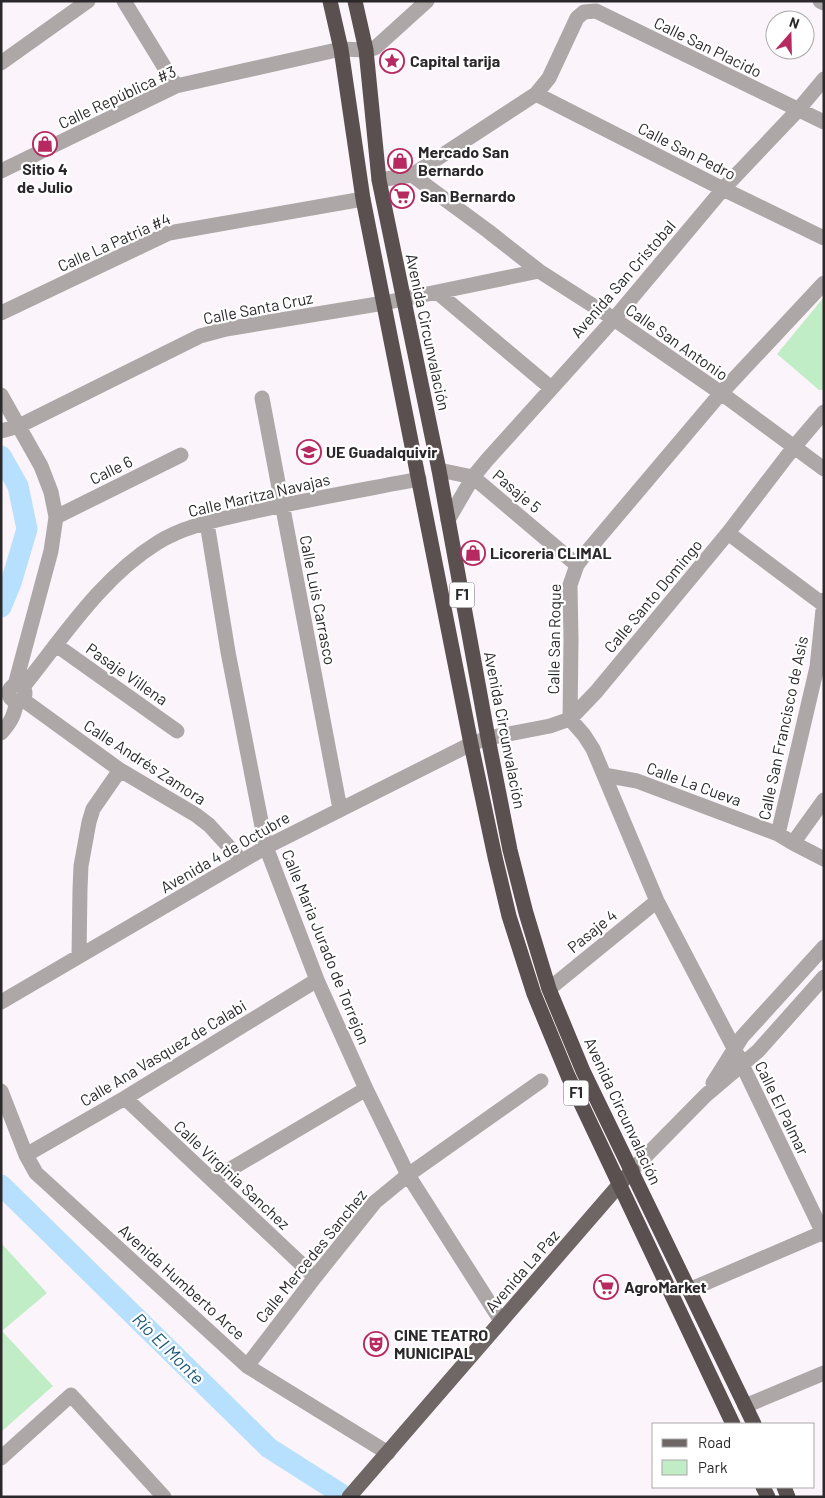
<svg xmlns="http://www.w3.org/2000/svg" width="825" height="1498" viewBox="0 0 825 1498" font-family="Barlow,sans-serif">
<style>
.green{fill:#c0edc5}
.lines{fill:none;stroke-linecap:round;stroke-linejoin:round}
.river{stroke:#b6e0fd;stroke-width:21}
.minor{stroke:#ada8a7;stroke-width:15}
.major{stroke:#6f6766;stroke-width:15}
.highway{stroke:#59504f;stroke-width:15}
.labels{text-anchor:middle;stroke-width:4.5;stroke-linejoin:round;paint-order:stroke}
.shield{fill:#fff;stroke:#6a686a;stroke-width:1}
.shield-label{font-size:15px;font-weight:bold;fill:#2a282a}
.street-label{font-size:16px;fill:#2a282a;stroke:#fff}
.poi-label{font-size:16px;font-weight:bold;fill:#2a282a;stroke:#fff;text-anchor:start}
.water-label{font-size:18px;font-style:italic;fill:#1a577a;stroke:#fff}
</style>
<rect width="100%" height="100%" fill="#fcf4fb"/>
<!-- green -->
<path class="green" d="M824 297V390H819L777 354Z
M1 1243 47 1293 2 1331 53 1386 1 1432Z"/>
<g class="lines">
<!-- river -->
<path class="river" d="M1 456 18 486 27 529 11 583 1 607
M1 1185 269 1448 346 1497"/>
<!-- minor -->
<path class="minor" d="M124 1 176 86
M820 1 824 3
M1 63 88 1
M536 94 723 189 824 238
M1 171 176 86 341 49 366 50 375 48 427 1
M412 175 488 231 539 271 614 319 721 393 824 469
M379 180 412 175 536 94 549 78 577 18 584 12 596 11 824 122
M824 283 721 393 590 548 577 565 570 585 571 640 570 719 584 735 593 749 657 901 735 1050 824 1235
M437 292 551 388
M1 313 169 233 363 199
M1 395 41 466 51 492 56 517 51 551 15 685
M262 398 340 809
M1 431 19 426 200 336 226 329 384 303 539 271
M439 470 473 477 577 565
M56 517 181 455
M448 520 473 477 487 460 614 319 723 189 798 110 824 79
M207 523 228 652 266 847 317 980 366 1089 408 1175 501 1321
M728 533 824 605
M56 645 177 731
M9 693a8 8 0 1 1 16 0a8 8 0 1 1-16 0Z
M23 687C64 636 101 578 157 543 184 526 217 520 247 513 304 500 362 490 419 479
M22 699 120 770 196 815 209 825 242 861
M1 733C11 722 14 716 17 701
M604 775 637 781 778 834 793 843 824 859
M778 834 817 667 824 600
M793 843 824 800
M79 956 80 889 81 866 89 822 93 809 120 770
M549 989 657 901
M1 1002 266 847 471 744 488 738 550 726 570 719 596 692 728 533 794 447 824 412
M713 1083 742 1037 824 947
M1 1091 26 1155 36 1173 247 1366 388 1453
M125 1098 315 1277
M26 1155 125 1098 317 980
M632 1170 706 1095 758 1051 824 977
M212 1180 366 1089
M689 1290 824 1232
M247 1366 315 1277 375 1202 408 1175 541 1081
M745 1406 824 1373
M1 1458 71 1395 164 1497"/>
<!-- major -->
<path class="major" d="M349 1497 632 1170"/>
<!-- highway -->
<path class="highway" d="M330 1 341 49 363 199 471 744 495 857 509 916 534 994 568 1076 733 1424
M355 1 366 50 379 180 439 470 488 738 510 850 526 913 549 989 583 1071 754 1424
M763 1487 768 1497
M784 1487 788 1497"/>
</g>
<!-- icons -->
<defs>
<symbol id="sight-ring" viewBox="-11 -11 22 22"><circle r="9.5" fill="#fff" stroke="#b72a61" stroke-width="1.5"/><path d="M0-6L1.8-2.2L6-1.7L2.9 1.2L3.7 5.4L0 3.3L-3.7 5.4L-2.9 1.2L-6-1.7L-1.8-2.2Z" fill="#b72a61"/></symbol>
<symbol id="shop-ring" viewBox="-11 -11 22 22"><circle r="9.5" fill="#fff" stroke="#b72a61" stroke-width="1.5"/><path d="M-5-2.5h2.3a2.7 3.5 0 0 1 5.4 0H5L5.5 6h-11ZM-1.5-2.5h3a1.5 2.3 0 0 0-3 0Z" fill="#b72a61"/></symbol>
<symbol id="supermarket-ring" viewBox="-11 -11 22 22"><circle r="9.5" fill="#fff" stroke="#b72a61" stroke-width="1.5"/><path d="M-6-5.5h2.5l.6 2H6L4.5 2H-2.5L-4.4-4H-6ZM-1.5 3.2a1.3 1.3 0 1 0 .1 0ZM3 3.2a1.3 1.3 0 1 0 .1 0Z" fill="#b72a61"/></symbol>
<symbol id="school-ring" viewBox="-11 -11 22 22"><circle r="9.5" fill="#fff" stroke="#b72a61" stroke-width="1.5"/><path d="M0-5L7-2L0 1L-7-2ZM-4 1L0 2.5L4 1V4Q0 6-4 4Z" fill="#b72a61"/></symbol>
<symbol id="theatre-ring" viewBox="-11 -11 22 22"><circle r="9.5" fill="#fff" stroke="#b72a61" stroke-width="1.5"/><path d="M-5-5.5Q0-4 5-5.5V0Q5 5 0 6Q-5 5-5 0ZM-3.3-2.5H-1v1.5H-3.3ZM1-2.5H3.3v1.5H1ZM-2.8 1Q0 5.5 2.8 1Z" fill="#b72a61"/></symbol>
</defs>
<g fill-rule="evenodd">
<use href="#sight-ring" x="378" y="47" width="28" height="28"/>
<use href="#shop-ring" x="31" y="130" width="28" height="28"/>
<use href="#shop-ring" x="386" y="147" width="28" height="28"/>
<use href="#supermarket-ring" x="388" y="182" width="28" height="28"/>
<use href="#school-ring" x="295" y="438" width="28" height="28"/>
<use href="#shop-ring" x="459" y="539" width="28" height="28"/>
<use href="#supermarket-ring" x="592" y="1273" width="28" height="28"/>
<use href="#theatre-ring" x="362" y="1330" width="28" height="28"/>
</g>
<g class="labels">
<!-- shield labels -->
<g class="shield">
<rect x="449.5" y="582.5" width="25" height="25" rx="4"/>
<rect x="563.5" y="1080.5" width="25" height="25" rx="4"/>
</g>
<g class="shield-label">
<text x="462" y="600">F1</text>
<text x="576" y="1098">F1</text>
</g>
<!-- street labels -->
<g class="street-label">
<text transform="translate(708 47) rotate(26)" y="6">Calle San Placido</text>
<text transform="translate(117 97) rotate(-25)" y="6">Calle República #3</text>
<text transform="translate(687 151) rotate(27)" y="6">Calle San Pedro</text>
<text transform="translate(114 242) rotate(-24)" y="6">Calle La Patria #4</text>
<text transform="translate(623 279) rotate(-49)" y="6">Avenida San Cristobal</text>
<text transform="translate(258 308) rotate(-11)" y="6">Calle Santa Cruz</text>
<text transform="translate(428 332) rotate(78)" y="6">Avenida Circunvalación</text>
<text transform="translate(677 342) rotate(35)" y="6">Calle San Antonio</text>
<text transform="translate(111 470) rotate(-26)" y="6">Calle 6</text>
<text transform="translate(517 491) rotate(40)" y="6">Pasaje 5</text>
<text transform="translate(259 495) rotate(-13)" y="6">Calle Maritza Navajas</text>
<text transform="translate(653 596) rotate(-50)" y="6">Calle Santo Domingo</text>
<text transform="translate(318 600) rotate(79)" y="6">Calle Luis Carrasco</text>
<text transform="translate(554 639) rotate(-89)" y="6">Calle San Roque</text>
<text transform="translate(127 674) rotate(35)" y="6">Pasaje Villena</text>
<text transform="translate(783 728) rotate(-78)" y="6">Calle San Francisco de Asis</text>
<text transform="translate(505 730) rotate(79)" y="6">Avenida Circunvalación</text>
<text transform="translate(145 762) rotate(33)" y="6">Calle Andrés Zamora</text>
<text transform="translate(694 784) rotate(20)" y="6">Calle La Cueva</text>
<text transform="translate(225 852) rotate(-30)" y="6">Avenida 4 de Octubre</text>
<text transform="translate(592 931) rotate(-39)" y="6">Pasaje 4</text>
<text transform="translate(326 947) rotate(68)" y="6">Calle Maria Jurado de Torrejon</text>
<text transform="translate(163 1053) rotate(-31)" y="6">Calle Ana Vasquez de Calabi</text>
<text transform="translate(782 1108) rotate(64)" y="6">Calle El Palmar</text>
<text transform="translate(623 1111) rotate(65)" y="6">Avenida Circunvalación</text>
<text transform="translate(232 1175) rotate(43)" y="6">Calle Virginia Sanchez</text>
<text transform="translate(311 1256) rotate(-51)" y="6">Calle Mercedes Sanchez</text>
<text transform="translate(522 1271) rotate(-49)" y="6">Avenida La Paz</text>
<text transform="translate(182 1282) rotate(42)" y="6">Avenida Humberto Arce</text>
</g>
<!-- poi labels -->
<g class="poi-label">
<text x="410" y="67">Capital tarija</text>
<text x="418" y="158">Mercado San<tspan x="418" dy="18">Bernardo</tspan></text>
<text x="45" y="175" text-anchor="middle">Sitio 4<tspan x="45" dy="18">de Julio</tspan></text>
<text x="420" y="202">San Bernardo</text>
<text x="326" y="458">UE Guadalquivir</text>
<text x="490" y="559">Licoreria CLIMAL</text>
<text x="624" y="1293">AgroMarket</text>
<text x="394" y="1341">CINE TEATRO<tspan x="394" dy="18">MUNICIPAL</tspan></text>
</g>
<!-- water labels -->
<g class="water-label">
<text transform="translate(168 1349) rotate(45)" y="6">Río El Monte</text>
</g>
</g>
<!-- border -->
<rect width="825" height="1498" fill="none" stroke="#2a282a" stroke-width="5"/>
<!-- legend -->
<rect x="652" y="1423" width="162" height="65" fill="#ffffff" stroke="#aaa9aa"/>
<rect x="662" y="1439" width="25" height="8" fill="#6f6766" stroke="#aaa9aa"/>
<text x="698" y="1448" font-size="15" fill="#2a282a">Road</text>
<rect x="662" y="1460" width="25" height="15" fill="#c0edc5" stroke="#aaa9aa"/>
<text x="698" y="1473" font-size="15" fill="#2a282a">Park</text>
<!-- north arrow -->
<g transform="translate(790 35) rotate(20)"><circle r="24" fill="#ffffff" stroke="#aaa9aa"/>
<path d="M0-4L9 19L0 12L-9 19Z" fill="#b72a61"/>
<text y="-8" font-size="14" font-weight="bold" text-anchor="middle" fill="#2a282a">N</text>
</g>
</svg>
